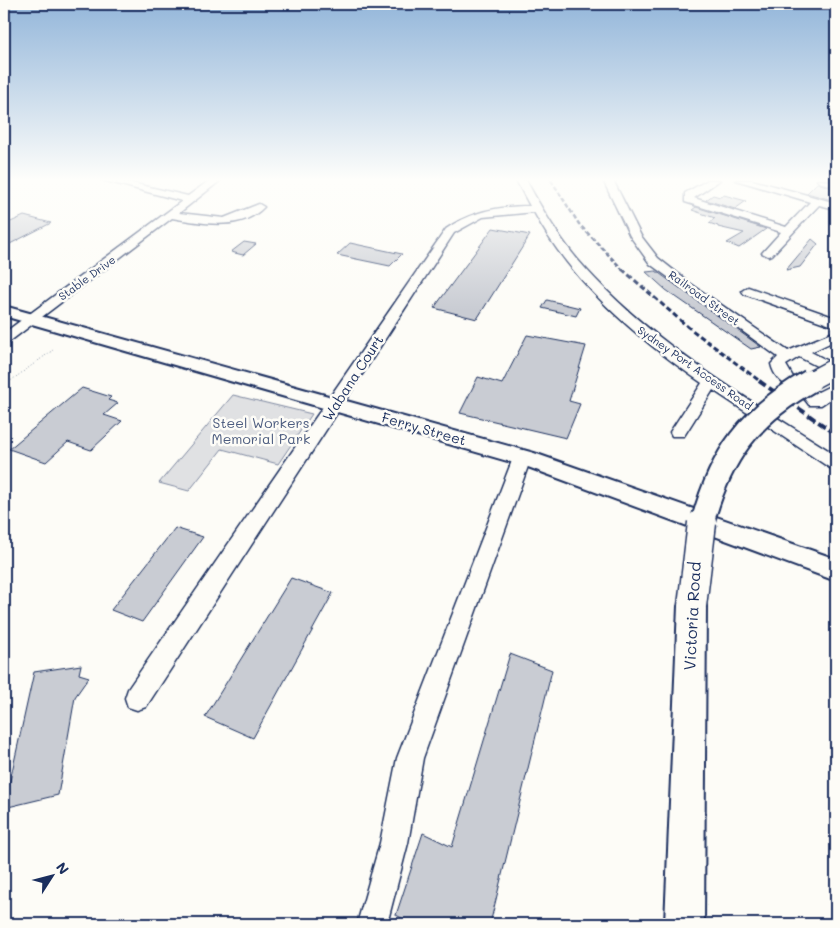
<svg xmlns="http://www.w3.org/2000/svg" width="840" height="928" viewBox="0 0 840 928" font-family="Mali,sans-serif">
<style>
.green{fill:#e0e1e3;stroke:#7e88a0}
.building{fill:#c9ccd3;stroke:#1b2f5e}
.lines{fill:none;stroke-linecap:round;stroke-linejoin:round}
.minor-casing{stroke:#1b2f5e;stroke-width:3}
.major-casing{stroke:#1b2f5e;stroke-width:4}
.path-far1{stroke:#1b2f5e;stroke-width:1;stroke-dasharray:0.5 2.5;stroke-linecap:butt}
.path{stroke:#1b2f5e;stroke-width:2;stroke-dasharray:1 4;stroke-linecap:butt}
.minor{fill:#fdfcf7;fill-rule:evenodd}
.major{fill:#fdfcf7;fill-rule:evenodd}
.rail-far2{stroke:#1b2f5e;stroke-width:2.5;stroke-dasharray:4.5 2.5;stroke-linecap:butt}
.rail-far1{stroke:#1b2f5e;stroke-width:3;stroke-dasharray:5.5 3;stroke-linecap:butt}
.rail{stroke:#1b2f5e;stroke-width:4;stroke-dasharray:8 4;stroke-linecap:butt}
.major-bridge-far2-casing{stroke:#1b2f5e;stroke-width:21;stroke-linecap:butt}
.major-bridge-far1-casing{stroke:#1b2f5e;stroke-width:26;stroke-linecap:butt}
.major-bridge-casing{stroke:#1b2f5e;stroke-width:31;stroke-linecap:butt}
.major-bridge-far2{stroke:#fdfcf7;stroke-width:18}
.major-bridge-far1{stroke:#fdfcf7;stroke-width:22}
.major-bridge{stroke:#fdfcf7;stroke-width:28}
.labels{text-anchor:middle;stroke-width:5;stroke-linejoin:round;paint-order:stroke}
.far-street-label{font-size:11px;fill:#1b2f5e;stroke:#fdfcf7}
.street-label{font-size:14px;fill:#1b2f5e;stroke:#fdfcf7}
.park-label{font-size:14px;fill:#4c5c7f;stroke:#fdfcf7}
.near-street-label{font-size:16px;fill:#1b2f5e;stroke:#fdfcf7}
</style>
<rect width="100%" height="100%" fill="#fdfcf7"/>
<filter id="ink" filterUnits="userSpaceOnUse"><feTurbulence type="fractalNoise" baseFrequency=".02" numOctaves="2"/><feDisplacementMap in="SourceGraphic" scale="10" xChannelSelector="R" yChannelSelector="G"/><feConvolveMatrix kernelMatrix="1 2 1 2 8 2 1 2 1" color-interpolation-filters="sRGB"/></filter>
<g filter="url(#ink)">
<!-- green -->
<path class="green" d="M233 395 312 414 278 464 222 449 189 491 159 483Z"/>
<!-- building -->
<path class="building" d="M817 183 836 189V196L832 200 807 193Z
M713 195 720 197 724 195 746 201 735 209 706 200Z
M696 207 766 229 739 248 727 243 744 233 718 227V226L709 223 715 218 692 210Z
M24 216 51 223 4 247V225Z
M493 228 530 235 477 319 434 308Z
M812 239 818 244 800 267 786 270Z
M244 242 256 244 243 255 231 252Z
M350 243 402 254 390 266 337 255Z
M656 271 761 347 751 349 666 290 646 272Z
M547 300 580 308 576 316 542 308Z
M527 335 586 346 569 401 580 404 566 438 460 413 478 377 502 384Z
M82 388 111 397 108 400 118 403 104 415 122 421 91 450 68 442 46 462 9 449Z
M175 528 203 537 142 622 111 610Z
M291 578 333 593 253 738 205 717Z
M510 654 552 670 490 924H413L396 915 423 833 452 847Z
M81 665 79 674 89 677 75 697 58 795 4 808 34 672Z"/>
<g class="lines">
<defs>
<path id="minor" d="M102 180H119L188 196 210 180H221L179 213 224 218 259 204 264 207C240 232 202 223 172 218L9 342 4 343V333L182 201Z
M516 180H526C543 211 561 242 585 268 655 346 748 399 836 455V469L830 468 713 390 684 436H672L670 432 702 383C637 338 571 282 534 212L483 217 454 233 146 707 137 710 128 707 125 698 128 689 446 229C471 211 500 206 530 206Z
M603 180H613L641 236 658 258 691 284 788 351 836 331V340L811 352 836 365V376L799 357 786 365 793 377 818 392 836 383V395L821 405H809C800 389 776 387 771 364L778 357 650 264 630 236Z
M708 180H720L694 198 786 227 810 202 736 180H752L836 203V209L819 205 772 255 768 256 762 253 781 232 685 202V193Z
M817 180 836 181V187L819 182Z
M748 287 836 318V327L744 294 742 291Z
M522 452 528 453 531 458 423 758 408 843 387 924H357L380 843 397 758 513 458 516 453Z"/>
<path id="major" d="M4 306 534 453 836 559V581L528 467 4 316Z
M692 593 702 597 706 606 704 924H665L678 606 682 597Z"/>
</defs>
<!-- minor casing -->
<use href="#minor" class="minor-casing"/>
<!-- major casing -->
<use href="#major" class="major-casing"/>
<!-- path-far1 -->
<path class="path-far1" d="M4 181 7 180
M9 382 53 350"/>
<!-- path -->
<path class="path" d="M4 386 11 381"/>
<!-- minor -->
<use href="#minor" class="minor"/>
<!-- major -->
<use href="#major" class="major"/>
<!-- rail-far2 -->
<path class="rail-far2" d="M551 180 579 224 623 270"/>
<!-- rail-far1 -->
<path class="rail-far1" d="M622 269 688 327 761 382"/>
<!-- rail -->
<path class="rail" d="M759 381 836 434"/>
<defs>
<path id="major-bridge-far2" d="M808 382 836 367"/>
<path id="major-bridge-far1" d="M702 524C720 456 749 416 810 381"/>
<path id="major-bridge" d="M692 606 702 523"/>
</defs>
<!-- major-bridge-far2 casing -->
<use href="#major-bridge-far2" class="major-bridge-far2-casing"/>
<!-- major-bridge-far1 casing -->
<use href="#major-bridge-far1" class="major-bridge-far1-casing"/>
<!-- major-bridge casing -->
<use href="#major-bridge" class="major-bridge-casing"/>
<!-- major-bridge-far2 -->
<use href="#major-bridge-far2" class="major-bridge-far2"/>
<!-- major-bridge-far1 -->
<use href="#major-bridge-far1" class="major-bridge-far1"/>
<!-- major-bridge -->
<use href="#major-bridge" class="major-bridge"/>
</g>
</g>
<!-- sky -->
<linearGradient id="sky" x2="0" y2="1"><stop stop-color="#93b6da"/><stop offset="0.58" stop-color="#fefefb"/><stop offset="1" stop-color="#fefefb" stop-opacity="0"/></linearGradient>
<rect width="840" height="310" fill="url(#sky)"/>
<g class="labels">
<!-- far-street labels -->
<g class="far-street-label">
<text transform="translate(87 278) rotate(-36)" y="4">Stable Drive</text>
<text transform="translate(704 298) rotate(36)" y="4">Railroad Street</text>
<text transform="translate(695 368) rotate(35)" y="4">Sydney Port Access Road</text>
</g>
<!-- street labels -->
<g class="street-label">
<text transform="translate(353 378) rotate(-57)" y="5">Wabana Court</text>
<text transform="translate(424 429) rotate(16)" y="5">Ferry Street</text>
</g>
<!-- park labels -->
<g class="park-label">
<text x="261" y="428">Steel Workers<tspan x="261" dy="16">Memorial Park</tspan></text>
</g>
<!-- near-street labels -->
<g class="near-street-label">
<text transform="translate(692 616) rotate(-87)" y="6">Victoria Road</text>
</g>
</g>
<!-- margin -->
<rect width="840" height="928" fill="none" stroke="#fdfcf7" stroke-width="20"/>
<rect x="10" y="10" width="820" height="908" fill="none" stroke="#1b2f5e" stroke-width="2" filter="url(#ink)"/>
<!-- north arrow -->
<g transform="translate(52 876) rotate(54)" stroke="#fdfcf7" stroke-width="4" paint-order="stroke">
<path d="M0-4L9 19L0 12L-9 19Z" fill="#1b2f5e"/>
<text y="-8" font-size="14" font-weight="bold" text-anchor="middle" fill="#1b2f5e">N</text>
</g>
</svg>
